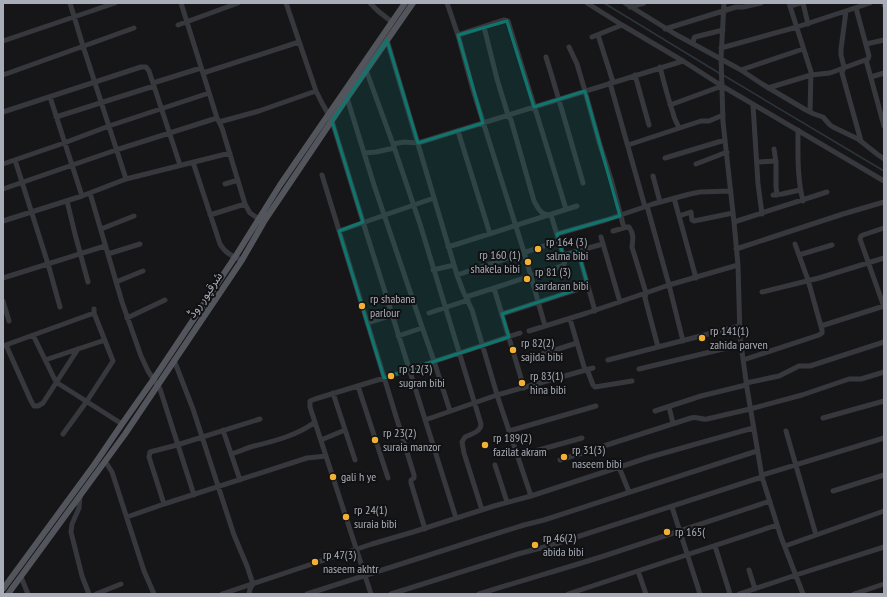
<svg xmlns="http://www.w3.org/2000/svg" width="887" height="597" viewBox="0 0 887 597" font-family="'PT Sans Narrow','Noto Sans Arabic',sans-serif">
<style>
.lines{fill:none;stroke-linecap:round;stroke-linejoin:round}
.stream{stroke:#2c353c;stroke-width:1.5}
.minor{stroke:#37383d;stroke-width:5}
.major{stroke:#53555c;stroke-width:6}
.marked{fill:#0f766e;fill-opacity:0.2;stroke:#0f766e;stroke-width:3;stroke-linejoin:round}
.poi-dot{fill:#f2b134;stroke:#111113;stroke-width:1.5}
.labels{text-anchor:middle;stroke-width:4;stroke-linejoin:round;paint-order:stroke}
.poi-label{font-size:12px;fill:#a8adb8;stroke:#111113;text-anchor:start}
.street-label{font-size:12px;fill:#a8adb8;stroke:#111113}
</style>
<rect width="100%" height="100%" fill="#161618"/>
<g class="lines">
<!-- stream -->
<path class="stream" d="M604 3 719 73
M723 75 884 171"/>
<!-- minor -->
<path class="minor" d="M70 3 83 46 126 179
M181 3 217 118 222 128 245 204 250 213 259 219
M286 3 316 91 322 103 332 121 363 222 456 518
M370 3 378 11 392 22
M447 3 458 35 473 90 524 252 545 326
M587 3 622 25 683 61 722 86 884 181
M625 3 675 34 741 70 762 84 806 110 814 114 823 117 830 125 833 127 858 139 877 154 884 159
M724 3 721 58 723 122 734 222 738 265 740 337 747 388 762 477 781 537 803 594
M789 3 811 72 810 112
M803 3 808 24
M884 3V5
M790 6 800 3
M630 7 644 3
M846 11 841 49V55L844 67 842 73 861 141
M178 25 238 3
M665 29 736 7H743L761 3
M458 35 504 20 508 21 566 209
M598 35 613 82
M592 37 622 25
M387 40 457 275 463 291 472 310 498 398 531 496
M3 41 115 3
M693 44 694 38 695 37 723 30
M866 44 884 40
M569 47 577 64 585 91 600 145 611 179 624 228
M721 48 797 27 870 3
M546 57C559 99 571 141 583 183
M866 60 884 126
M660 67C664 83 668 98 673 113 674 119 677 123 679 128
M366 70 393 144 420 224 481 424C481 432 471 434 465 437L462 442 464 453 482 510
M741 70 803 49
M203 73 299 42
M3 75 134 28
M635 75 649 125
M871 77 884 73
M153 83 201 68
M610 83 645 207
M768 88 811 75 830 73 868 59 869 56 856 8
M50 97 82 196
M347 98 374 185 421 324 434 361 450 411
M670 105 722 86
M753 105 758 184 762 214
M3 112 141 67H146L149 71 180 165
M56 117 154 86
M219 122 259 111 316 91
M798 130C798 154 797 177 803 201
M458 131 490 234
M393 144 404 142 418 143 683 61
M628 145 701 121H709L723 115
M774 149 776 163V187L777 195
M364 153 376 152 394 148
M665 158 725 140
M15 160 48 264 60 307
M193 162 220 244C225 253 232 256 242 260
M757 162 776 161
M3 164 64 143 109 126 209 93
M696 164 727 152
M322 175 414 475V478L411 480V483L425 529
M653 176 660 202
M225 184 238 180
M3 189 116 150 217 118
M90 193 122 302 141 356 148 371 160 389 194 495
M773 195 782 194 800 190
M674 198 696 278
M67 201 75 234 88 282
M647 206 669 285 683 341
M210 215 245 204
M679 216 691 212 692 220 694 221 733 213
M3 221 82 196 126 179 230 153
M734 222 827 192
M884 228 863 235 861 236 860 239 884 307
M101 229 134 216
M339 231 434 198
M613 231 627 227H629C634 234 633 239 632 247L646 293 645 298 658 347
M557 234 606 220 653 204 690 194 700 192 731 191
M601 237 620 302
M448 247 577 206
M736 249 843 214 884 202
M578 251 595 311
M108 254 140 244
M563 255 603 244
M799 255 832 245
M433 270 454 265
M457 275 559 241
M3 278 105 246
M116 282 143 271
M494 288 524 388
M762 292 819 278 884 258
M466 297 562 266 564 264 565 261 551 215C541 215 539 210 534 201L511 120 508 115 497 79 484 27
M3 301 9 321
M429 313 468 300
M502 314 588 286
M127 318 165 300
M570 319 585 370
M367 323 392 315
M821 326 884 306
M529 331 587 313 669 285 738 265
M33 335 56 382 122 424
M398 336 422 328
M6 345 31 401 34 406H38L43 403 78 349
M3 346 94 313
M539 355 577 343
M45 360 105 340
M174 360 193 409 234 535 247 566 253 584 250 589 249 594
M608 360 739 326
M743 360 819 335 822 333V330L808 280 795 244
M587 369 593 385 595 387 632 381
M639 369 723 349 741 346
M746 383 779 376 799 366H810L884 342
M358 386 388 478
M333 393 355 460
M669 407 673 423
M655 411 701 396 746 385
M823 418 884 401
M425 420 497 395 593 368
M223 430 240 480
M509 431 596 406
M786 431 816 535
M63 434 87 401 113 361 94 313V309
M321 440 345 430
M231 454C239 452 246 448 254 446 275 441 298 435 315 422
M517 456 582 438
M560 460 691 418C697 416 701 420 707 419L750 409 802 395 849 379H861L884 372
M105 461 112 472 144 571 154 594
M495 465 507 502
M619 467 629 492
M762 475 884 438
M833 491 884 475
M80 496 79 508 72 524 71 532 82 576 89 594
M164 504 149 457 150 452 177 445 260 419
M672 507 700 594
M127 517 164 504 307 458 326 456
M715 546 730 594
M785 546 884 511
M749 570 755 589
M638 571 646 594
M21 577 28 594
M96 594 121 584
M222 594 372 544 413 532 494 506 531 496 650 457 753 428
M307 594 476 540 524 525 544 520 757 451
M371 594 310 407V401L315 399 384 378 520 333
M391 594 518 554 552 545 762 477
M479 594C523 580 567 568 610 554 664 536 717 519 770 501
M568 594 777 525
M739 594 796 575 884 547
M854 594 884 584"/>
<!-- major -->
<path class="major" d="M3 589 94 465 122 424 153 380 235 257 280 185 405 3
M8 594 125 434 242 260 265 220 347 98 413 3"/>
</g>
<!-- marked area -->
<path class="marked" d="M507 21 534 107 585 91 620 216 557 234 563 255 578 251 588 286 502 314 509 337 384 378 339 231 363 222 332 121 387 40 418 143 483 123 458 35Z"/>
<!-- markers -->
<g class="poi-dot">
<circle cx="538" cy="249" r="4"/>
<circle cx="528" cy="262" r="4"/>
<circle cx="527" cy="279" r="4"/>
<circle cx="362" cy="306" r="4"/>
<circle cx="702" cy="338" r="4"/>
<circle cx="513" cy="350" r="4"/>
<circle cx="391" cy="376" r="4"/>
<circle cx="522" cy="383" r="4"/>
<circle cx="375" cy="440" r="4"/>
<circle cx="485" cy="445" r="4"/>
<circle cx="564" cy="457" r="4"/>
<circle cx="333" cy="477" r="4"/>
<circle cx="346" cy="517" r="4"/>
<circle cx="667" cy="532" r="4"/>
<circle cx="535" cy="545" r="4"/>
<circle cx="315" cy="562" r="4"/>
</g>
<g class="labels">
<!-- poi labels -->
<g class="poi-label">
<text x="546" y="246">rp 164 (3)<tspan x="546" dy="14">salma bibi</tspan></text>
<text x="520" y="259" text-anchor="end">rp 160 (1)<tspan x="520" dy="14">shakela bibi</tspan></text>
<text x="535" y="276">rp 81 (3)<tspan x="535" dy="14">sardaran bibi</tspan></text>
<text x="370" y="303">rp shabana<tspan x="370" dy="14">parlour</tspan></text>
<text x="710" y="335">rp 141(1)<tspan x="710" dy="14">zahida parven</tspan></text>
<text x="521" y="347">rp 82(2)<tspan x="521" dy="14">sajida bibi</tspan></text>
<text x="399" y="373">rp 12(3)<tspan x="399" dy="14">sugran bibi</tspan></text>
<text x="530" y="380">rp 83(1)<tspan x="530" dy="14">hina bibi</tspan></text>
<text x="383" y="437">rp 23(2)<tspan x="383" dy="14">suraia manzor</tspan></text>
<text x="493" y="442">rp 189(2)<tspan x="493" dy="14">fazilat akram</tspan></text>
<text x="572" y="454">rp 31(3)<tspan x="572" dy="14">naseem bibi</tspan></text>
<text x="341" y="481">gali h ye</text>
<text x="354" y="514">rp 24(1)<tspan x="354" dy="14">suraia bibi</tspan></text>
<text x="675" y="536">rp 165(</text>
<text x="543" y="542">rp 46(2)<tspan x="543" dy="14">abida bibi</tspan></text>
<text x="323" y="559">rp 47(3)<tspan x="323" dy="14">naseem akhtr</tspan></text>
</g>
<!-- street labels -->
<g class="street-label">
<text transform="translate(205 295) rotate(-56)" y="4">شرقپور روڈ</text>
</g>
</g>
<!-- border -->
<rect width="887" height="597" fill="none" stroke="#a8adb8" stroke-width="8"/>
</svg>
